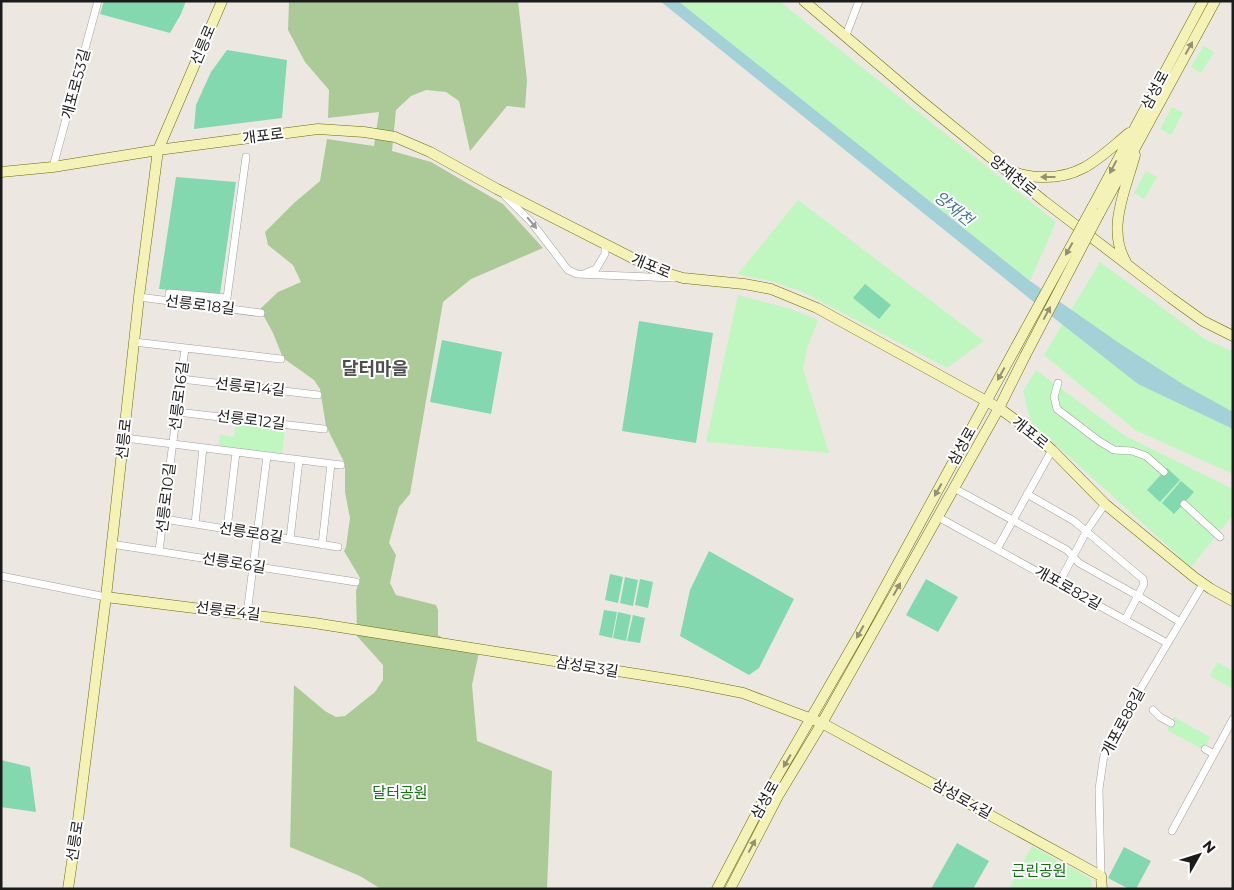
<svg xmlns="http://www.w3.org/2000/svg" width="1234" height="890" viewBox="0 0 1234 890" font-family="Montserrat,'Noto Sans KR',sans-serif">
<style>
.forest{fill:#acca98}
.park{fill:#c0f6bf}
.pitch{fill:#83d8af}
.water{fill:#a4d1d8}
.lines{fill:none;stroke-linecap:round;stroke-linejoin:round}
.street-casing{stroke:#9f9f9f;stroke-width:8}
.secondary-casing{stroke:#696b0a;stroke-width:11}
.street{stroke:#fff;stroke-width:7}
.secondary{stroke:#f5f2b7;stroke-width:10}
.secondary-bridge-casing{stroke:#696b0a;stroke-width:11;stroke-linecap:butt}
.secondary-bridge{stroke:#f5f2b7;stroke-width:10}
.oneway{fill:#939171}
.oneway2{fill:#989898}
.labels{text-anchor:middle;stroke-width:4;stroke-linejoin:round;paint-order:stroke}
.street-label{font-size:15px;fill:#1b1b1b;stroke:#fff}
.park-label{font-size:15px;fill:#127211;stroke:#fff}
.water-label{font-size:16px;font-style:italic;fill:#487796;stroke:#fff}
.quarter-label{font-size:18px;font-weight:bold;fill:#4e4e4e;stroke:#fff}
</style>
<rect width="100%" height="100%" fill="#ece8e1"/>
<!-- forest -->
<path class="forest" d="M289 1H518L527 80 525 108 507 106 470 151 459 101 446 92 426 90 411 96 396 110 392 151 431 162 503 204 543 248 471 279 443 302 410 494 399 507 389 543 396 555 390 583 396 595 436 605 438 610V635L452 645 479 652 472 685 477 741 552 771 547 889H381L360 876 290 847 294 685 325 711 336 717 345 716 375 692 383 680V665L357 636 356 591 360 578 344 551 346 547 350 518 345 492V464L326 426 320 389 314 380 283 358 273 333 260 309 278 292 301 282 293 265 268 245 265 232 294 203 320 181 327 139 374 146 379 112 328 118 329 90 305 62 288 30Z"/>
<!-- park -->
<path class="park" d="M678 1H779L1056 222 1030 281Z
M1204 46 1214 52 1201 73 1191 67Z
M1172 107 1183 113 1171 135 1160 129Z
M1146 171 1157 177 1144 199 1134 193Z
M798 200 984 341 947 368 805 293 774 282 738 274Z
M1100 262 1206 340 1233 351V474L1135 430 1044 355Z
M738 295 791 309 818 320 807 349 803 369 829 453 706 442Z
M1036 370 1125 436 1233 489V515L1191 567 1033 424 1030 419 1023 391Z
M236 421 285 428 282 455 219 447 220 435 234 437Z
M1217 662 1233 671V689L1210 676Z
M1174 717 1210 737 1204 750 1167 730Z
M1032 846 1091 879 1092 889H1009Z"/>
<!-- pitch -->
<path class="pitch" d="M104 1H186L181 14 170 33 100 14Z
M227 50 287 60 282 118 194 129 196 105 211 72Z
M176 177 236 182 220 294 159 289Z
M865 284 891 305 879 319 853 298Z
M639 321 713 333 696 443 622 431Z
M442 340 502 352 491 414 430 402Z
M1167 468 1180 480 1160 502 1147 490Z
M1181 481 1194 492 1174 514 1162 503Z
M709 551 794 599 759 668 749 675 680 636 690 590Z
M610 574 623 577 618 603 605 600Z
M625 577 638 580 633 606 620 603Z
M640 579 653 582 648 608 635 605Z
M926 579 958 597 938 632 906 615Z
M604 610 617 612 612 638 599 635Z
M618 612 631 615 626 641 613 638Z
M633 615 645 618 640 643 627 641Z
M1 760 30 767 36 812 1 807Z
M957 843 989 861 973 889H931Z
M1124 847 1151 861 1136 889H1129L1108 878Z"/>
<!-- water -->
<path class="water" d="M660 1H678L1030 281 1122 345 1184 385 1233 412V429L1138 384 1040 307Z"/>
<g class="lines">
<defs>
<path id="street" d="M846 35 859 1
M53 167 98 1
M505 196 532 223 568 270 577 274 674 278
M586 273 596 269 605 254V246
M139 297 261 313
M169 298V293L227 298 246 157
M134 342 281 359
M181 379 318 395
M1058 383 1054 397 1057 409 1099 441 1114 450 1132 451 1146 456 1164 472
M177 412 324 429
M125 438 341 465
M954 488 1067 550 1079 563 1138 596 1180 622
M1027 494 1074 521 1143 579 1144 584 1125 620
M1184 504 1220 537
M938 517 1167 643
M164 519 338 547
M195 524 203 448
M227 529 236 452
M290 539 299 460
M111 544 356 582
M322 545 331 464
M997 549 1052 450
M159 551 185 348
M1 576 106 597
M1059 583 1087 530 1105 504
M247 614 267 456
M1153 710 1160 717 1171 723
M1205 749 1214 754
M1172 831 1233 719
M1101 876 1099 789 1104 755 1132 703 1203 584"/>
<path id="secondary" d="M804 1 919 99 1044 201 1171 298 1203 321 1233 336
M1011 171C1021 175 1030 177 1041 177 1081 179 1100 157 1129 133
M1 172 53 167 158 150 318 129 364 132 395 137 430 152 497 189 656 270 683 278 744 284 771 289 817 308 999 408 1029 430 1052 450 1105 504 1194 577 1211 589 1233 601
M1093 206 1203 1
M1099 214 1215 1
M1126 262C1106 229 1126 189 1135 155
M106 597 314 623 687 682 743 693 822 723 1101 876 1102 889
M68 889 77 828 106 597 139 297 158 150 222 1
M717 889 762 803 860 633 1016 347
M730 889 778 796 822 723 999 408 1025 356"/>
</defs>
<!-- street casing -->
<use href="#street" class="street-casing"/>
<!-- secondary casing -->
<use href="#secondary" class="secondary-casing"/>
<!-- street -->
<use href="#street" class="street"/>
<!-- secondary -->
<use href="#secondary" class="secondary"/>
<defs>
<path id="secondary-bridge" d="M1016 347 1093 206
M1025 356 1099 214"/>
</defs>
<!-- secondary-bridge casing -->
<use href="#secondary-bridge" class="secondary-bridge-casing"/>
<!-- secondary-bridge -->
<use href="#secondary-bridge" class="secondary-bridge"/>
</g>
<!-- one-way arrows -->
<defs><path id="oneway-solid" d="M-6-.8H1V-3.2L6.5 0L1 3.2V.8H-6Z" transform="scale(1.25)"/></defs>
<g class="oneway">
<use href="#oneway-solid" transform="translate(1189 48) rotate(-61)"/>
<use href="#oneway-solid" transform="translate(1113 167) rotate(118)"/>
<use href="#oneway-solid" transform="translate(1048 177) rotate(-180)"/>
<use href="#oneway-solid" transform="translate(1069 249) rotate(119)"/>
<use href="#oneway-solid" transform="translate(1047 313) rotate(-62)"/>
<use href="#oneway-solid" transform="translate(1001 374) rotate(119)"/>
<use href="#oneway-solid" transform="translate(938 490) rotate(119)"/>
<use href="#oneway-solid" transform="translate(897 589) rotate(-61)"/>
<use href="#oneway-solid" transform="translate(860 632) rotate(119)"/>
<use href="#oneway-solid" transform="translate(787 761) rotate(120)"/>
<use href="#oneway-solid" transform="translate(752 846) rotate(-62)"/>
</g>
<use class="oneway2" href="#oneway-solid" transform="translate(532 223) rotate(50)"/>
<g class="labels">
<!-- street labels -->
<g class="street-label">
<text transform="translate(203 45) rotate(-67)" y="5">선릉로</text>
<text transform="translate(76 84) rotate(-75)" y="5">개포로53길</text>
<text transform="translate(1155 90) rotate(-62)" y="5">삼성로</text>
<text transform="translate(263 136) rotate(-7)" y="5">개포로</text>
<text transform="translate(1013 176) rotate(39)" y="5">양재천로</text>
<text transform="translate(651 266) rotate(22)" y="5">개포로</text>
<text transform="translate(200 305) rotate(7)" y="5">선릉로18길</text>
<text transform="translate(250 387) rotate(6)" y="5">선릉로14길</text>
<text transform="translate(179 396) rotate(-83)" y="5">선릉로16길</text>
<text transform="translate(251 420) rotate(7)" y="5">선릉로12길</text>
<text transform="translate(1030 433) rotate(39)" y="5">개포로</text>
<text transform="translate(124 439) rotate(-84)" y="5">선릉로</text>
<text transform="translate(962 446) rotate(-61)" y="5">삼성로</text>
<text transform="translate(166 498) rotate(-83)" y="5">선릉로10길</text>
<text transform="translate(251 533) rotate(9)" y="5">선릉로8길</text>
<text transform="translate(234 563) rotate(9)" y="5">선릉로6길</text>
<text transform="translate(1068 588) rotate(29)" y="5">개포로82길</text>
<text transform="translate(228 611) rotate(7)" y="5">선릉로4길</text>
<text transform="translate(587 667) rotate(9)" y="5">삼성로3길</text>
<text transform="translate(1123 722) rotate(-62)" y="5">개포로88길</text>
<text transform="translate(962 799) rotate(29)" y="5">삼성로4길</text>
<text transform="translate(765 800) rotate(-61)" y="5">삼성로</text>
<text transform="translate(75 841) rotate(-81)" y="5">선릉로</text>
</g>
<!-- park labels -->
<g class="park-label">
<text x="400" y="798">달터공원</text>
<text x="1039" y="876">근린공원</text>
</g>
<!-- water labels -->
<g class="water-label">
<text transform="translate(954 208) rotate(39)" y="6">양재천</text>
</g>
<!-- quarter labels -->
<g class="quarter-label">
<text x="375" y="375">달터마을</text>
</g>
</g>
<!-- border -->
<rect width="1234" height="890" fill="none" stroke="#1b1b1b" stroke-width="5"/>
<!-- north arrow -->
<g transform="translate(1199 855) rotate(51)" stroke="#ffffff" stroke-width="4" paint-order="stroke">
<path d="M0-4L9 19L0 12L-9 19Z" fill="#1b1b1b"/>
<text y="-8" font-size="14" font-weight="bold" text-anchor="middle" fill="#1b1b1b">N</text>
</g>
</svg>
